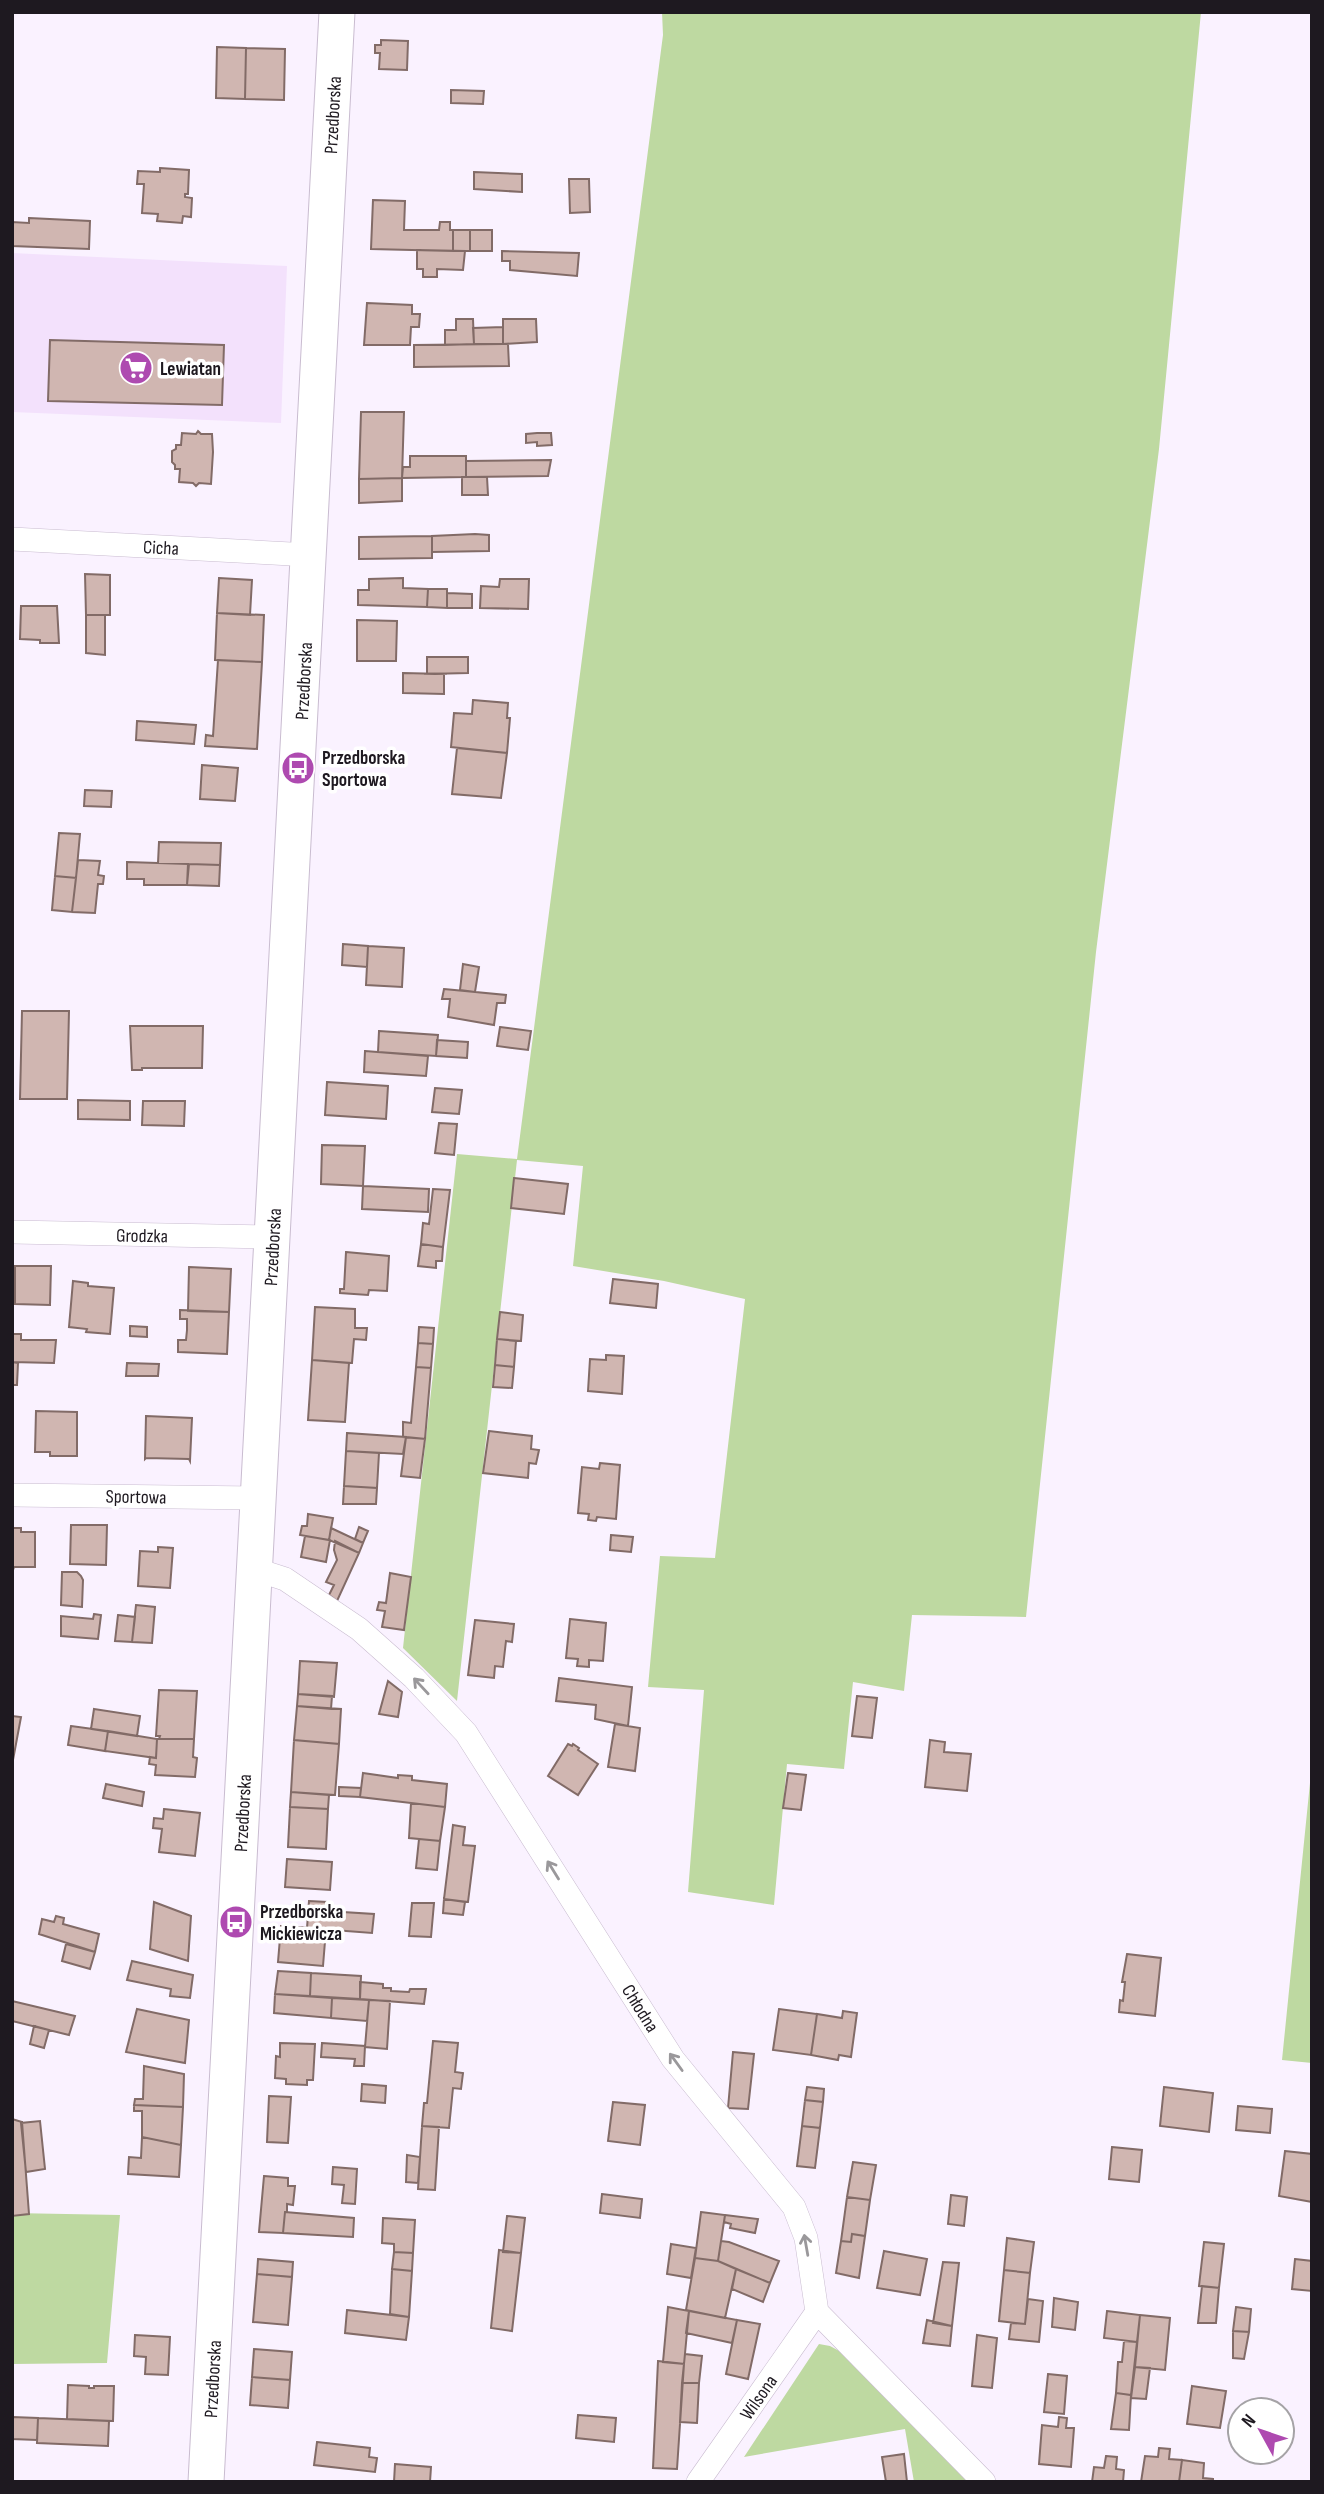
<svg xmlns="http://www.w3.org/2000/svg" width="1324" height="2494" viewBox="0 0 1324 2494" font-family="'Sofia Sans Condensed',sans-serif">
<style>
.built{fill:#f3e1fc}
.green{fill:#bed9a1}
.building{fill:#d0b6b1;stroke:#826b67;stroke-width:2}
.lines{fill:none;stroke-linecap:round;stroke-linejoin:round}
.minor-casing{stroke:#c9bcd0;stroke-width:24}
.primary-casing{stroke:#c9bcd0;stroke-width:37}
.minor{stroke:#fff;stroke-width:23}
.primary{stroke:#fff;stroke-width:35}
.oneway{stroke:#9a989b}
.labels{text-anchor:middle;stroke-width:7;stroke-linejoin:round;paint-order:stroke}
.street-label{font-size:19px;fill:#1e1920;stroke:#fff}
.poi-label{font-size:19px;font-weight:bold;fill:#1e1920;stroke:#fff;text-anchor:start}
</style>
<rect width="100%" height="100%" fill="#faf2ff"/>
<!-- built -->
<path class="built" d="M12 253 287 266 281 423 12 412Z"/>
<!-- green -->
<path class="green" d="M662 12H1201L1159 449 1096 952 1026 1617 912 1615 904 1691 853 1682 844 1769 787 1764 774 1905 688 1892 704 1690 648 1687 660 1556 715 1558 745 1299 664 1281 573 1266 583 1166 517 1160 457 1701 403 1648 457 1154 517 1159 663 35Z
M1312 1763V2063L1282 2060Z
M12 2213 120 2215 107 2363 12 2364Z
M819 2344 830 2346 843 2353 971 2482H914L905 2429 744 2457Z"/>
<!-- building -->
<path class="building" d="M381 40 408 41 407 70 379 69 380 53H375V45H381Z
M217 47 246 48 245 99 216 98Z
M246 48 285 49 284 100 245 99Z
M451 90 484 91 483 104 451 103Z
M160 168 189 170 188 194H185V197L192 198 191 217 183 216 182 223 157 221 158 214 142 213 144 184H137L138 171 160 172Z
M474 172 522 174V192L474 189Z
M569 179H589L590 212 570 213Z
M373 200 405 201 404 230H439L440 222H450V230H453V251L371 249Z
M29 218 90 221 89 249 12 246V222L29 223Z
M453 230H470V251H453Z
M470 230H492V251H470Z
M417 250 465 251 463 270 437 269V277H423V269H417Z
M502 251 579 253 577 276 510 270V261H502Z
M367 303 412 305V314H420L419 327H411L410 345H364Z
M456 319H473L474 344 445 345V330H456Z
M503 319H536L537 342 503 344Z
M503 327V344H474L473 328Z
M50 340 224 345 222 405 48 401Z
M503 344H508L509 366 414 367V345Z
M361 412H404L402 478 359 479Z
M198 431 201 434H212L213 452 211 484 199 483 196 486 193 483 179 482 180 469H175V465L172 462V451L176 449V445H181L182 433 196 434Z
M537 433H551L552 445 537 446V442L526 443V434Z
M410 456H466V477L402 478 403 467H410Z
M551 460 548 476 466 477V461Z
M462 477H487L488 495H462Z
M402 478V501L359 503V479Z
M475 534 489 535V551L432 552V536Z
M432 536V558L359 559V537Z
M85 574 110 575V615H86Z
M219 578 252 580 250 615 217 613Z
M403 578V588L428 589 427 607 358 605V590H369V579Z
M500 579H529L528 609 480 608 481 586 499 587Z
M428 589H447V608L427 607Z
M447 593 472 594V608H447Z
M21 606H57L59 643H40V640L20 639Z
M217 613 264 615 262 662 215 660Z
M86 615H105V655L86 653Z
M357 620 397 621 396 661H357Z
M427 657H468V673L427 674Z
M218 660 262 662 257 749 205 746 206 735 213 736Z
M403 673 444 674V694L403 693Z
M473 700 508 703 507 718H510L507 753 451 747 454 713 472 714Z
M137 721 196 725 194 744 136 740Z
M457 748 507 753 501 798 452 794Z
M202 765 238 768 235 801 200 799Z
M85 790 112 791 111 807 84 806Z
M59 833 80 834 76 878 55 876Z
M159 842 221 843 220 865 158 863Z
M78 860 100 861 98 875 104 876 103 884H98L95 913 72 912Z
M127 862 188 864 187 885H144V879H127Z
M189 864 220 865 219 886 187 885Z
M55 876 76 878 72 912 52 910Z
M343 944 368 946 367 967 342 965Z
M368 946 404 948 402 987 366 985Z
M463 964 479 967 475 992 460 990Z
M444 989 506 995 505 1003H497L494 1025 448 1017 450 999H442Z
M22 1011H69L67 1099H20Z
M130 1026H203L202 1068H142V1070H132Z
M500 1027 531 1031 528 1050 497 1046Z
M379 1031 438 1035 436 1056 378 1052Z
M437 1040 468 1042 467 1058 436 1056Z
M365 1051 428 1056 426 1076 364 1072Z
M327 1082 388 1086 386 1119 325 1115Z
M435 1088 462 1090 459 1114 432 1112Z
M78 1100 130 1101V1120L78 1119Z
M143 1101H185L184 1126 142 1125Z
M439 1123 457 1124 454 1155 435 1153Z
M322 1145 365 1146 363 1186 321 1184Z
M514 1178 568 1184 564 1214 511 1208Z
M363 1186 429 1189 428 1212 362 1209Z
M433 1189 450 1190 443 1247 421 1244 423 1223 429 1224Z
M421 1244 443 1247 442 1261H436V1268L418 1266Z
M346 1252 389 1256 387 1291 369 1290 368 1295 340 1293V1289H344Z
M15 1266H51L50 1305 15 1304Z
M189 1267 231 1269 229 1312 188 1311Z
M613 1279 658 1284 656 1308 610 1303Z
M73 1281 88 1283V1286L114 1288 110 1334 86 1332 87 1329 69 1327Z
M315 1307 355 1309V1328H367L366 1340 354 1339 352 1363 312 1360Z
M180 1310 229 1312 227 1354 178 1352V1340H186L187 1330V1319H180Z
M500 1312 523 1315 521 1341 497 1339Z
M130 1326 147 1327V1337L130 1336Z
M419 1327 434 1328 433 1344 418 1343Z
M12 1334H21V1340H56L54 1363 12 1362Z
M497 1339 516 1341 514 1367 495 1365Z
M418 1343 433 1344 431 1368 416 1367Z
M606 1355 624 1356 622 1394 588 1391 590 1359 606 1360Z
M312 1360 349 1363 345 1422 308 1420Z
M12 1362 18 1363 17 1385H12Z
M127 1363 159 1364 158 1376H126Z
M495 1365 514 1367 512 1388 493 1387Z
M416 1367 431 1368 425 1439 403 1437V1422L411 1423Z
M36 1411 77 1412V1456H50V1452H35Z
M146 1416 192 1418 190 1461 189 1459 146 1458 145 1459Z
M489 1431 532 1436 531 1449 539 1450 536 1464 529 1463 528 1478 483 1473Z
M347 1433 406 1437 403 1454 346 1451Z
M406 1437 425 1439 420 1478 401 1476Z
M346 1451 379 1453 377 1488 344 1486Z
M600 1463 620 1465 616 1519 597 1517 596 1521 588 1520 589 1514 578 1513 582 1467 599 1469Z
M344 1486 377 1488 376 1504H343Z
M308 1514 333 1518 329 1540 300 1535 302 1526H307Z
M71 1525H107L106 1565 70 1564Z
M359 1527 368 1531 363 1543 355 1539Z
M12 1528H21V1532H35V1567H14L12 1573Z
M331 1528 363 1543 359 1553 329 1540Z
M611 1535 633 1537 631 1552 610 1550Z
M305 1536 330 1540 326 1562 301 1557Z
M335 1541 359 1553 337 1601 329 1595 334 1585 326 1582 337 1560 334 1550Z
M158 1547 173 1548 170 1588 138 1586 140 1551 158 1552Z
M62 1572H77L81 1576 83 1580 82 1607 61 1605Z
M390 1573 411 1577 404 1630 382 1627 385 1611 377 1610 379 1602 386 1603Z
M136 1605 155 1607 152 1643 132 1642Z
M94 1614 101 1615 98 1639 61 1636V1616L93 1619Z
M118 1615 135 1617 132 1642 115 1641Z
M570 1619 606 1623 603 1661 589 1660V1667L577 1666 578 1659 566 1658Z
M475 1620 514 1624 512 1642 506 1641 503 1667 495 1666 494 1678 468 1675Z
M300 1661 337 1663 334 1697 298 1694Z
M559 1678 632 1687 628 1726 595 1719 596 1705 556 1701Z
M388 1681 402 1692 398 1717 379 1714Z
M159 1690 197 1691 194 1739H159L160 1736H156Z
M298 1694 332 1696 331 1709 297 1706Z
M857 1696 877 1698 872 1738 852 1736Z
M297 1706 341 1709 339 1744 294 1740Z
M94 1709 140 1716 137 1736 91 1729Z
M12 1716 21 1717 13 1760H12Z
M615 1724 640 1728 635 1771 608 1767Z
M71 1726 108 1731 105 1751 68 1745Z
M108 1731 157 1739 156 1758 105 1751Z
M157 1739H194L193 1757 197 1758 195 1777 155 1775 156 1765 149 1764 150 1757 156 1758Z
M294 1740 339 1744 335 1795 291 1792Z
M930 1740 945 1742 944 1752 971 1754 967 1791 925 1787Z
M568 1744 572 1746 573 1744 579 1748 578 1750 598 1764 578 1795 548 1776Z
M363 1773 398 1778V1775L412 1776V1780L447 1784 445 1807 360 1797Z
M788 1773 806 1775 801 1810 783 1808Z
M106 1784 144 1792 142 1806 103 1798Z
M339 1787 361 1788 360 1797 339 1796Z
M291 1792 329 1795 328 1809 290 1807Z
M411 1803 445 1807 440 1841 409 1838Z
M290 1807 328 1809 326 1849 288 1847Z
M164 1809 200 1813 195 1856 159 1852 162 1829 153 1828 154 1818 163 1819Z
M453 1825 465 1827 463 1845 475 1846 468 1902 444 1899Z
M419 1839 440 1841 437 1870 416 1868Z
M287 1859 332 1862 330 1890 285 1887Z
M444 1899 465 1902 463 1915 443 1913Z
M309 1901 327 1902V1911L374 1914 372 1933 307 1928Z
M154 1902 191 1916 188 1961 150 1949Z
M412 1903H434L431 1937 409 1936Z
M56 1916 64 1918 63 1924 99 1934 95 1952 39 1934 42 1919 54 1922Z
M281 1926 326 1929 323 1966 278 1962Z
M66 1944 95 1952 90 1969 62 1961Z
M1127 1954 1161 1958 1155 2016 1119 2012 1120 2000 1123 2001 1125 1982H1122Z
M132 1961 193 1975 190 1998 170 1996 171 1989 127 1980Z
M278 1971 311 1973 310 1996 275 1994Z
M311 1973 361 1976 360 1999 310 1996Z
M360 1982 383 1984V1988H391V1991L409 1992 410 1989H426L424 2004 360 1999Z
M275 1994 332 1998 331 2018 274 2013Z
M332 1998 369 2000 367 2021 331 2018Z
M369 2000 390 2001 387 2049 365 2047Z
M12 2001 75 2016 69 2035 12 2021Z
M137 2009 189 2020 185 2063 126 2052Z
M779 2009 817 2014 811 2055 773 2050Z
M843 2011 857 2013 851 2057 839 2055 838 2060 811 2055 817 2014 842 2018Z
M34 2026 49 2030 44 2048 30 2044Z
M433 2041 458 2043 455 2072 463 2073 461 2089 453 2088 449 2128 422 2126 424 2103H427Z
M280 2043 315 2044 313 2080H307V2085L286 2084V2079L275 2078 276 2056 280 2057Z
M322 2043 365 2046 364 2066H354L355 2059 321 2057Z
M733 2052 754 2054 748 2109 728 2108Z
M144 2066 184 2074 183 2107 134 2105 135 2099H143Z
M362 2084 386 2086 385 2103 361 2101Z
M807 2087 824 2089 823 2102 805 2100Z
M1164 2087 1213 2093 1209 2132 1160 2126Z
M269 2096 291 2097 288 2143 267 2142Z
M805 2100 823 2102 820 2128 802 2126Z
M613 2102 645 2105 640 2145 608 2141Z
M134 2105 183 2107 181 2145 142 2137V2111H134Z
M1238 2106 1272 2109 1270 2133 1236 2130Z
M12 2119 22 2122 29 2214 12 2216Z
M40 2121 45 2169 26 2172 21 2123Z
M422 2126 439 2127 435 2190 418 2189Z
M802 2126 820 2128 815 2168 797 2166Z
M142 2137 181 2145 179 2177 128 2174 129 2157 141 2158Z
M1112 2147 1142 2150 1139 2182 1109 2179Z
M1285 2151 1312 2154V2202L1279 2196Z
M407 2155 420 2157 418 2183 406 2182Z
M853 2162 876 2165 870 2200 847 2197Z
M333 2167 357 2169 355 2204 342 2203 344 2185 332 2184Z
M264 2176 288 2178V2186H295L293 2205 287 2204V2212H285L283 2233 259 2232Z
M602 2194 642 2199 640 2218 600 2213Z
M951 2195 967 2197 964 2226 948 2224Z
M847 2197 870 2200 865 2236 852 2234 851 2242 841 2241Z
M285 2212 354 2218 353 2237 283 2233Z
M701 2212 725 2215 718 2261 695 2258Z
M725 2215 758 2219 755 2233 730 2228 731 2224 724 2222Z
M507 2216 525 2218 521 2253 503 2252Z
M383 2218 415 2220 413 2253 394 2252V2244L382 2243Z
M852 2234 865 2236 859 2278 836 2273 841 2241 851 2242Z
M1007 2238 1034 2242 1030 2273 1004 2270Z
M721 2241 729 2242 779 2261 770 2283 718 2261Z
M1204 2242 1224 2244 1219 2288 1199 2286Z
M671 2244 696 2248 691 2278 667 2274Z
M499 2250 521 2253 512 2331 491 2328Z
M884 2251 927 2259 920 2295 877 2288Z
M394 2252 413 2253 412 2271 392 2269Z
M695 2258 718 2261 736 2269 725 2318 686 2310Z
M258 2259 293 2262 292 2277 257 2274Z
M1295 2259 1312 2261V2291L1292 2289Z
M943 2262 959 2263 952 2326 933 2323Z
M392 2269 412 2271 409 2317 390 2314Z
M736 2269 770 2283 763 2302 732 2289Z
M1004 2270 1030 2273 1025 2324 999 2321Z
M257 2274 292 2277 288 2325 253 2322Z
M1202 2286 1219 2288 1216 2323H1198Z
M1054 2298 1078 2302 1075 2330 1052 2327Z
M1028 2299 1043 2301 1039 2342 1009 2339 1011 2323 1025 2324Z
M668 2307 689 2311 684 2364 663 2362Z
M1236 2307 1251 2309 1249 2332 1233 2331Z
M347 2310 409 2317 406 2340 345 2333Z
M689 2311 737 2320 732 2343 686 2333Z
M1107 2311 1140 2315 1137 2342 1104 2338Z
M1140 2315 1170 2318 1165 2370 1135 2367Z
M737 2320 760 2324 748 2379 726 2374Z
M927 2320 952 2326 950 2346 923 2343Z
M1233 2331 1249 2332 1244 2359 1233 2358Z
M135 2335 170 2337 168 2375 145 2374 146 2357 134 2356Z
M977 2335 997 2338 992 2388 972 2386Z
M1124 2341 1137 2342 1131 2395 1116 2393 1118 2362H1122Z
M254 2349 292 2352 290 2380 252 2377Z
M685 2354 702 2356 699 2383H682Z
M658 2361 684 2364 677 2469 653 2468Z
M1135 2367 1150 2368 1146 2399 1131 2398Z
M1048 2374 1067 2376 1064 2414 1044 2412Z
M252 2377 290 2380 288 2408 250 2405Z
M682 2383H699L697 2423 680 2422Z
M68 2385 89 2386V2388H94V2386H114L113 2421 67 2419Z
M1192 2386 1226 2391 1220 2428 1187 2424Z
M1116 2393 1131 2395 1129 2430 1111 2429Z
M578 2415 616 2418 614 2442 576 2438Z
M12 2417 38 2418 37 2440 12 2439Z
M1059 2417 1067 2418 1066 2428H1074L1071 2467 1039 2464 1042 2425 1058 2427Z
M38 2418 109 2421 108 2446 37 2443Z
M1282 2420H1291L1290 2440 1282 2439Z
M317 2442 370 2448 369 2457 377 2458 375 2472 314 2465Z
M1159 2448 1170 2449 1169 2459 1182 2460 1179 2482H1141L1145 2456 1158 2457Z
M904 2454 907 2482H886L882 2457Z
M1106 2456 1117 2457 1116 2469 1124 2470 1123 2482H1092L1094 2467 1104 2468Z
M1182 2460 1204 2463 1203 2478 1213 2479V2482H1179Z
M395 2464 431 2467 430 2482H394Z"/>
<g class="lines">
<defs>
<path id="minor" d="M12 539 310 555
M12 1232 272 1237
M12 1495 259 1498
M254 1569 285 1579 359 1629 414 1678 466 1733 673 2059 794 2207 806 2238 817 2312 984 2482
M698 2482 817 2312"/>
<path id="primary" d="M206 2482 337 12"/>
</defs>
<!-- minor casing -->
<use href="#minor" class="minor-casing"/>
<!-- primary casing -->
<use href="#primary" class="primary-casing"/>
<!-- minor -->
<use href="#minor" class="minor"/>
<!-- primary -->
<use href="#primary" class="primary"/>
</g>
<!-- one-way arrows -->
<defs><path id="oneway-shaft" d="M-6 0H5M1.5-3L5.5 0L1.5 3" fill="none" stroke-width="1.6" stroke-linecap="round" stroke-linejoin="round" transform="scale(1.75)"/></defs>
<g class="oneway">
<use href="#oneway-shaft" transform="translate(421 1686) rotate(-133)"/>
<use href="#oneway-shaft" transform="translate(553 1870) rotate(-122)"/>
<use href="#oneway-shaft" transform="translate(676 2062) rotate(-126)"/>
<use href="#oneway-shaft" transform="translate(806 2245) rotate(-100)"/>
</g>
<!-- icons -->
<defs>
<symbol id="supermarket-disc" viewBox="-11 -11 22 22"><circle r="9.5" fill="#ae4ab0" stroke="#fff"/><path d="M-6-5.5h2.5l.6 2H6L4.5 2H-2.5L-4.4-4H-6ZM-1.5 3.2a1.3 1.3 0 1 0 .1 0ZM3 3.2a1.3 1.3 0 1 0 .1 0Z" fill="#fff"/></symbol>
<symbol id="bus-disc" viewBox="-11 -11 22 22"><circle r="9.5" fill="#ae4ab0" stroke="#fff"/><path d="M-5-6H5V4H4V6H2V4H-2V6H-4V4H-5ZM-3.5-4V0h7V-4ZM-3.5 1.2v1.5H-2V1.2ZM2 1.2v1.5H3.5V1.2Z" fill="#fff"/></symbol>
</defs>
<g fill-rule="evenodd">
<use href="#supermarket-disc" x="117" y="349" width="38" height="38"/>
<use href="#bus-disc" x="279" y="749" width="38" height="38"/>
<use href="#bus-disc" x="217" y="1903" width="38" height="38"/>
</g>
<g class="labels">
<!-- street labels -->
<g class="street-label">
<text transform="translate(332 115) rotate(-87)" y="7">Przedborska</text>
<text transform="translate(161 547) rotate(3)" y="7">Cicha</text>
<text transform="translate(303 681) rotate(-87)" y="7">Przedborska</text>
<text transform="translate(142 1235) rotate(1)" y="7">Grodzka</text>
<text transform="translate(272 1247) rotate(-87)" y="7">Przedborska</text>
<text transform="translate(136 1496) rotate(1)" y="7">Sportowa</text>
<text transform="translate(242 1813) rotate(-87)" y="7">Przedborska</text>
<text transform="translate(641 2008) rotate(58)" y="7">Chłodna</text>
<text transform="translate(212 2379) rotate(-87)" y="7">Przedborska</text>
<text transform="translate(758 2397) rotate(-55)" y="7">Wilsona</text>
</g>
<!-- poi labels -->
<g class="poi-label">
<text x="160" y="375">Lewiatan</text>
<text x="322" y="764">Przedborska<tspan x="322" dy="22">Sportowa</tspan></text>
<text x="260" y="1918">Przedborska<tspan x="260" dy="22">Mickiewicza</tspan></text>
</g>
</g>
<!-- border -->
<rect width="1324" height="2494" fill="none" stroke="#1e1920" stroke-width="28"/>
<!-- north arrow -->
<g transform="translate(1261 2431) rotate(310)"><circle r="33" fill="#ffffff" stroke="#a5a3a6" stroke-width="2"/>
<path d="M0-5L12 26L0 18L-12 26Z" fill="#ae4ab0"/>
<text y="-10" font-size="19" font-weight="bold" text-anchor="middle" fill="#1e1920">N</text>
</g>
</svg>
